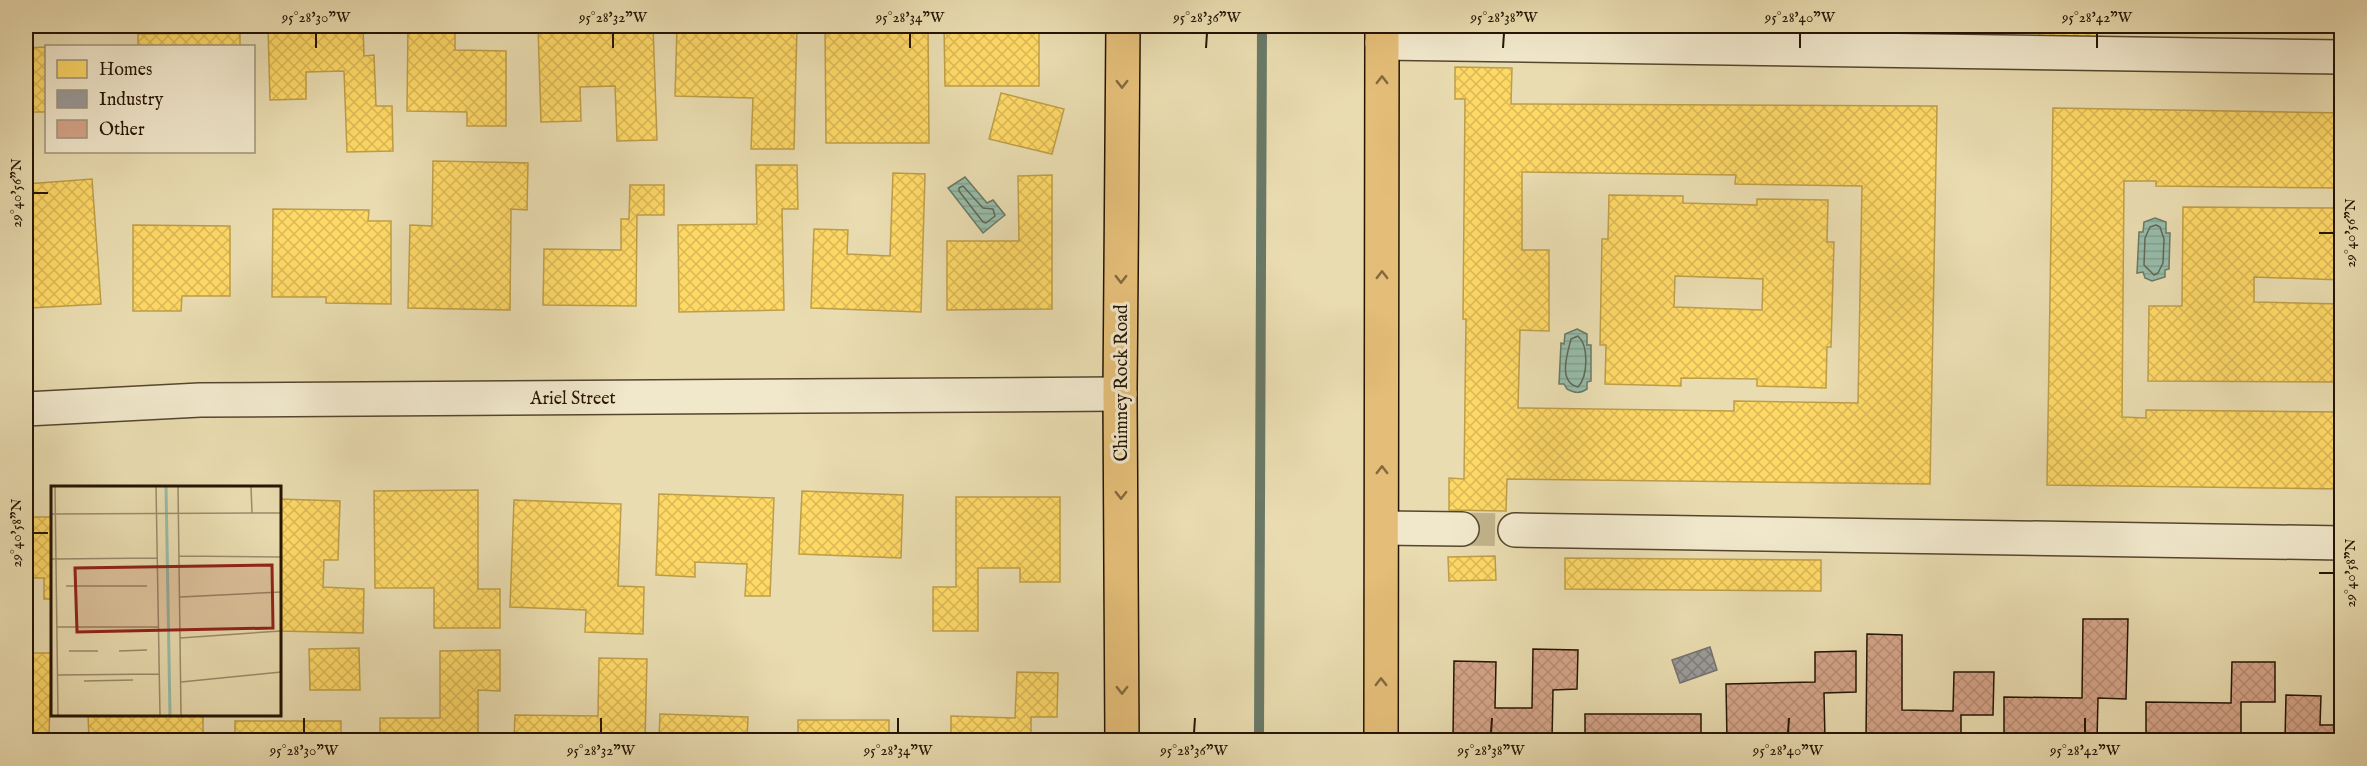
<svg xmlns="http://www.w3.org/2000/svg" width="2367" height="766" viewBox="0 0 2367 766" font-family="'IM FELL English',serif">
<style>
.water{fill:url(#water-rules);stroke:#697967;stroke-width:1.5}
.homes{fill:url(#homes-cross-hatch);stroke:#be9e48;stroke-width:1.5;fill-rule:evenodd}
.industry{fill:url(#industry-cross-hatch);stroke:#76716c;stroke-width:1.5}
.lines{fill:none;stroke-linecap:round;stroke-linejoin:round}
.shore{stroke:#5e6856;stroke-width:1.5}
.stream{stroke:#697967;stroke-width:10}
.building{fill:url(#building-cross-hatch);stroke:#251403;stroke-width:1.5}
.minor-tunnel{stroke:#c2b48d;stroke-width:33;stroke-dasharray:33 16;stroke-linecap:butt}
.minor-casing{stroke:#56462e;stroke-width:36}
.major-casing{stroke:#251403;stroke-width:36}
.minor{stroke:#f1e8cc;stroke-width:33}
.major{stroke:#e4be78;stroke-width:33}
.oneway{stroke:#84693e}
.ticks{fill:none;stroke:#251403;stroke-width:2}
.labels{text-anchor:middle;stroke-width:6;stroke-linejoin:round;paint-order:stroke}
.street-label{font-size:18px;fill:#251403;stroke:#f1e8cc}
.inset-river{fill:none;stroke:#97bca9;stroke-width:3}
.inset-road{fill:none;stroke:#9b8c6b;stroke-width:1.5}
.view{fill:#8f2418;fill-opacity:0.15;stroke:#8f2418;stroke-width:3}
.inset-edge{fill:none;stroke:#251403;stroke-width:3}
.neatline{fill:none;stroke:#251403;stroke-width:2}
.ticks-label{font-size:15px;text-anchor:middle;fill:#251403}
</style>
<defs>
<pattern id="water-rules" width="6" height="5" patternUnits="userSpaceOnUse" patternTransform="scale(1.5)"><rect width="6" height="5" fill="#97bca9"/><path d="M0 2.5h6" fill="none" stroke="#82a190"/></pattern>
<pattern id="homes-cross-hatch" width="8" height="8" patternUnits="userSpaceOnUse" patternTransform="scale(1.5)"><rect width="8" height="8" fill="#ffd966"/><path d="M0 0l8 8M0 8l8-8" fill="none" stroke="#dab957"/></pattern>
<pattern id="industry-cross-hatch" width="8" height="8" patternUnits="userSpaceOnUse" patternTransform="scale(1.5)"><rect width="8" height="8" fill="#999"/><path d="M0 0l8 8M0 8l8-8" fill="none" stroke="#7d7c7b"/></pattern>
<pattern id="building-cross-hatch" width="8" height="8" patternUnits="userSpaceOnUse" patternTransform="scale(1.5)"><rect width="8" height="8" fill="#d5a489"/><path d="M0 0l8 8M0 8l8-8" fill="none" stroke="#b78c75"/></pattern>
</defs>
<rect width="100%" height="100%" fill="#e9dcb0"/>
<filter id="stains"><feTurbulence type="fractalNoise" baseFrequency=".00333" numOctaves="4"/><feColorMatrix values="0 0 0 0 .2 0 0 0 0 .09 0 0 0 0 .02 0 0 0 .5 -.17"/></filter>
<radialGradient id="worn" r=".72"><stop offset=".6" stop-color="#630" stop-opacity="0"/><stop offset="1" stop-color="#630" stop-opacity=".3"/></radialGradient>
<!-- water -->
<path class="water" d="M965 177 987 203 993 200 1005 215 983 233 948 188Z
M2155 218 2166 222V233H2170L2169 269 2165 270V277L2152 281 2145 278 2143 272 2137 273 2139 232H2143L2144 222Z
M1577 329 1587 334V345H1591V381L1587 382V389C1579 394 1575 393 1567 389L1564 384H1559L1561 343 1564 344 1565 334Z"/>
<!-- homes -->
<path class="homes" d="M268 26H363L364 56 374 55 376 106H392L393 151 347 152 344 71 306 72V99L270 100Z
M408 26H455V50L506 51V126H467V112L407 111Z
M538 26H653L657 140 617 141 615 86 580 87 581 121 541 122Z
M677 26H797L794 149H751L753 98 675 96Z
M825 26H928L929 143H826Z
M944 26H1039V86H945Z
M1457 26H1514V33L1456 32Z
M1873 26H1926V37L1873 36Z
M2040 26H2097V37L2039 36Z
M240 33V46H138V34Z
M46 47V112H26V48Z
M1455 67 1512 68 1511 104 1937 106 1930 484 1507 479 1506 511 1449 510V478L1464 479 1466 319H1463L1465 99H1455ZM1522 172 1736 175 1735 184 1862 186 1858 403 1734 401V411L1518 408 1520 330 1549 331V250H1522Z
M1001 93 1064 109 1052 154 989 139Z
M2053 108 2342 113V188L2156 186V181H2124L2122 417 2146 418V410L2342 412V489L2047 485Z
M433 161 528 163 527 210 511 209 510 310 408 308 410 225 432 226Z
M756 165H797L798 209H782L784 310 679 312 678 225 757 224Z
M893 173 925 174 921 312 811 308 814 229 848 230 847 254 890 256Z
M1052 175V309L947 310V241H1019L1018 176Z
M92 179 101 304 30 308V323H26V232H29L26 184Z
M630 185H664V215H637L636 306 543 305 544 249 621 250V219H629Z
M1609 195 1683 196V203L1757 205V199L1828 200 1827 242H1834L1831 347H1827L1826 388 1757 386V379L1681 378V386L1605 384 1606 345H1600L1602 239H1608ZM1675 276 1763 279 1762 310 1674 307Z
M2183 207 2342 208V280L2254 277V302L2342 304V382L2148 381 2149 306H2182Z
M273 209 369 210 368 221H391V304L326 303V297H272Z
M133 225 230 226V296H182L181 311H133Z
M478 490V589H500V628H434V588H375L374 491Z
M802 491 903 495 901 558 799 554Z
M659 494 774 498 770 596H745L747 564 695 562V577L656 575Z
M956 497H1060V582H1020V568H978V631H933V587H956Z
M279 499 340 501 338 560H324L323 587 364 589 363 633 279 631Z
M514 500 621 504 618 586 644 587 643 634 585 632 586 610 510 607Z
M26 517H52V599H44V578H26Z
M1495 556 1496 580 1449 581 1448 557Z
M1565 558 1821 560V591L1565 589Z
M359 648 360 690H310L309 649Z
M500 650V691L478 690V740H380V718H440V651Z
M26 653H52V695H50L49 740H26Z
M599 658 647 659 645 740H514L515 715 598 716Z
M1017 672 1058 673 1057 717H1031V740H951V716L1015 718Z
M88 714H203V740H89Z
M660 714 748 717 747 740H659Z
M798 720H889V740H798Z
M235 721H341V740H235Z"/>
<!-- industry -->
<path class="industry" d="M1710 647 1717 670 1680 683 1672 660Z"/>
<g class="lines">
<!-- shore -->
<path class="shore" d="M963 186 983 208 993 209 995 216 986 223 983 222 959 191V188Z
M2156 225 2160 227 2164 239 2163 263 2158 273 2154 275 2144 265 2145 238 2150 227Z
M1578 336C1589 346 1588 376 1578 387 1557 382 1568 352 1571 339Z"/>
<!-- stream -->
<path class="stream" d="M1259 740 1262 26"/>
</g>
<!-- building -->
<path class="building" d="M2083 619H2128L2126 699 2098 698 2097 740H2004V697L2082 698Z
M1867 634 1902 635V710L1953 711 1954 672H1994L1993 715H1961V740H1866Z
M1533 649 1578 650 1577 689 1553 690 1552 740H1453L1454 661 1496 662 1495 708H1532Z
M1856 651V692L1824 693 1825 740H1727L1726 684 1815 682V652Z
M2232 662H2275V702H2241V740H2146V702L2231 703Z
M2286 695 2321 696 2320 725H2342V740H2285Z
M1585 714H1701V740H1585Z"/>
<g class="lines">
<!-- minor-tunnel -->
<path class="minor-tunnel" d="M1462 529 1515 530"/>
<defs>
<path id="minor" d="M1382 43 2342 57
M26 409 200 400 1120 394
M1382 528 1462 529
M1515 530 2342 543"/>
<path id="major" d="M1122 740 1120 394 1123 26
M1381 740 1382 26"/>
</defs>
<!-- minor casing -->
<use href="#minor" class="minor-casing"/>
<!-- major casing -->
<use href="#major" class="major-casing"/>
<!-- minor -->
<use href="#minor" class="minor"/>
<!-- major -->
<use href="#major" class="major"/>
</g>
<!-- one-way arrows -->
<defs><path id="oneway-chevron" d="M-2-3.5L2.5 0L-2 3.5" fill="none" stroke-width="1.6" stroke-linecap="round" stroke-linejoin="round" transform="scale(1.5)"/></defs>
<g class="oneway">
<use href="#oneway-chevron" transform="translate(1382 80) rotate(-90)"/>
<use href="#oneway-chevron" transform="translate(1122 84) rotate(90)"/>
<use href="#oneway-chevron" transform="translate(1382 275) rotate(-90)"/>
<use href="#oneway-chevron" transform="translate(1121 279) rotate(90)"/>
<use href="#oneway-chevron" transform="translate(1382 470) rotate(-90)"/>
<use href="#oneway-chevron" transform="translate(1121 495) rotate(90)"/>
<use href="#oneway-chevron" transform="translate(1381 682) rotate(-90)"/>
<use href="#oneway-chevron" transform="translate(1122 690) rotate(90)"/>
</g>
<!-- ticks -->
<path class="ticks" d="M316 48V33M613 48V33M910 48V33M1206 48 1207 33M1503 48 1504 33M1800 48V33M2097 48V33M33 193H48M2319 233H2334M33 533H48M2319 573H2334M304 733V718M601 733V718M898 733V718M1194 733 1195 718M1491 733 1492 718M1788 733 1789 718M2085 733V718"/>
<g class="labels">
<!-- street labels -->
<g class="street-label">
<text transform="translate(1121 383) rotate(-90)" y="6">Chimney Rock Road</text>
<text x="573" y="404">Ariel Street</text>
</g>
</g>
<!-- overview -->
<g transform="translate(51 486)">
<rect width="230" height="230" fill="#e9dcb0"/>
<path class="inset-river" d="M115 0 119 229"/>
<path class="inset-road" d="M4 0 7 229M105 0 109 229M127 0 130 229M200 0 201 27M0 28 230 27M128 70 230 71M0 73 106 72M15 100H96M129 111 230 106M6 141H107M129 152 230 145M18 165H47M68 165 96 164M7 189 108 188M33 195 82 194M130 196 230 186"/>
<path class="view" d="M221 79 222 142 26 146 24 82Z"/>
<rect width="230" height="230" class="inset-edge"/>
</g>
<!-- margin -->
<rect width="2367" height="766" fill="none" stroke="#e9dcb0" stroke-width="66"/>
<!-- legend -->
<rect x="45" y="45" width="210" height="108" fill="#f1e8cc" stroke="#9f937c" stroke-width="1.5"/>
<rect x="57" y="60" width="30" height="18" fill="#ffd966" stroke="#9f937c" stroke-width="1.5"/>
<text x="99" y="75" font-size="18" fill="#251403">Homes</text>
<rect x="57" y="90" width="30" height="18" fill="#999999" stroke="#9f937c" stroke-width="1.5"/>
<text x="99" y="105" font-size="18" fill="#251403">Industry</text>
<rect x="57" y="120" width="30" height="18" fill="#d5a489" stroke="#9f937c" stroke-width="1.5"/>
<text x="99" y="135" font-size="18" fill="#251403">Other</text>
<rect x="33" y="33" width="2301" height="700" class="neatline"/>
<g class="ticks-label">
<text x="316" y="22">95°28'30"W</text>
<text x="613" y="22">95°28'32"W</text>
<text x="910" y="22">95°28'34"W</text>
<text x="1207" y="22">95°28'36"W</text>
<text x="1504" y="22">95°28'38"W</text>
<text x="1800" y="22">95°28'40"W</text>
<text x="2097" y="22">95°28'42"W</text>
<text transform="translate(16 193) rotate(-90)" y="5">29°40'56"N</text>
<text transform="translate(2350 233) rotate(-90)" y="5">29°40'56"N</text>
<text transform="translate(16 533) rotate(-90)" y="5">29°40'58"N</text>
<text transform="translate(2350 573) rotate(-90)" y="5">29°40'58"N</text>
<text x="304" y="755">95°28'30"W</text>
<text x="601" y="755">95°28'32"W</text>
<text x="898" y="755">95°28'34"W</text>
<text x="1194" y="755">95°28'36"W</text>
<text x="1491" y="755">95°28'38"W</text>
<text x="1788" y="755">95°28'40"W</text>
<text x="2085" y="755">95°28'42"W</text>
</g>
<rect width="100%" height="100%" filter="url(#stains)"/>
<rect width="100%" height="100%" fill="url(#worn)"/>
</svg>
